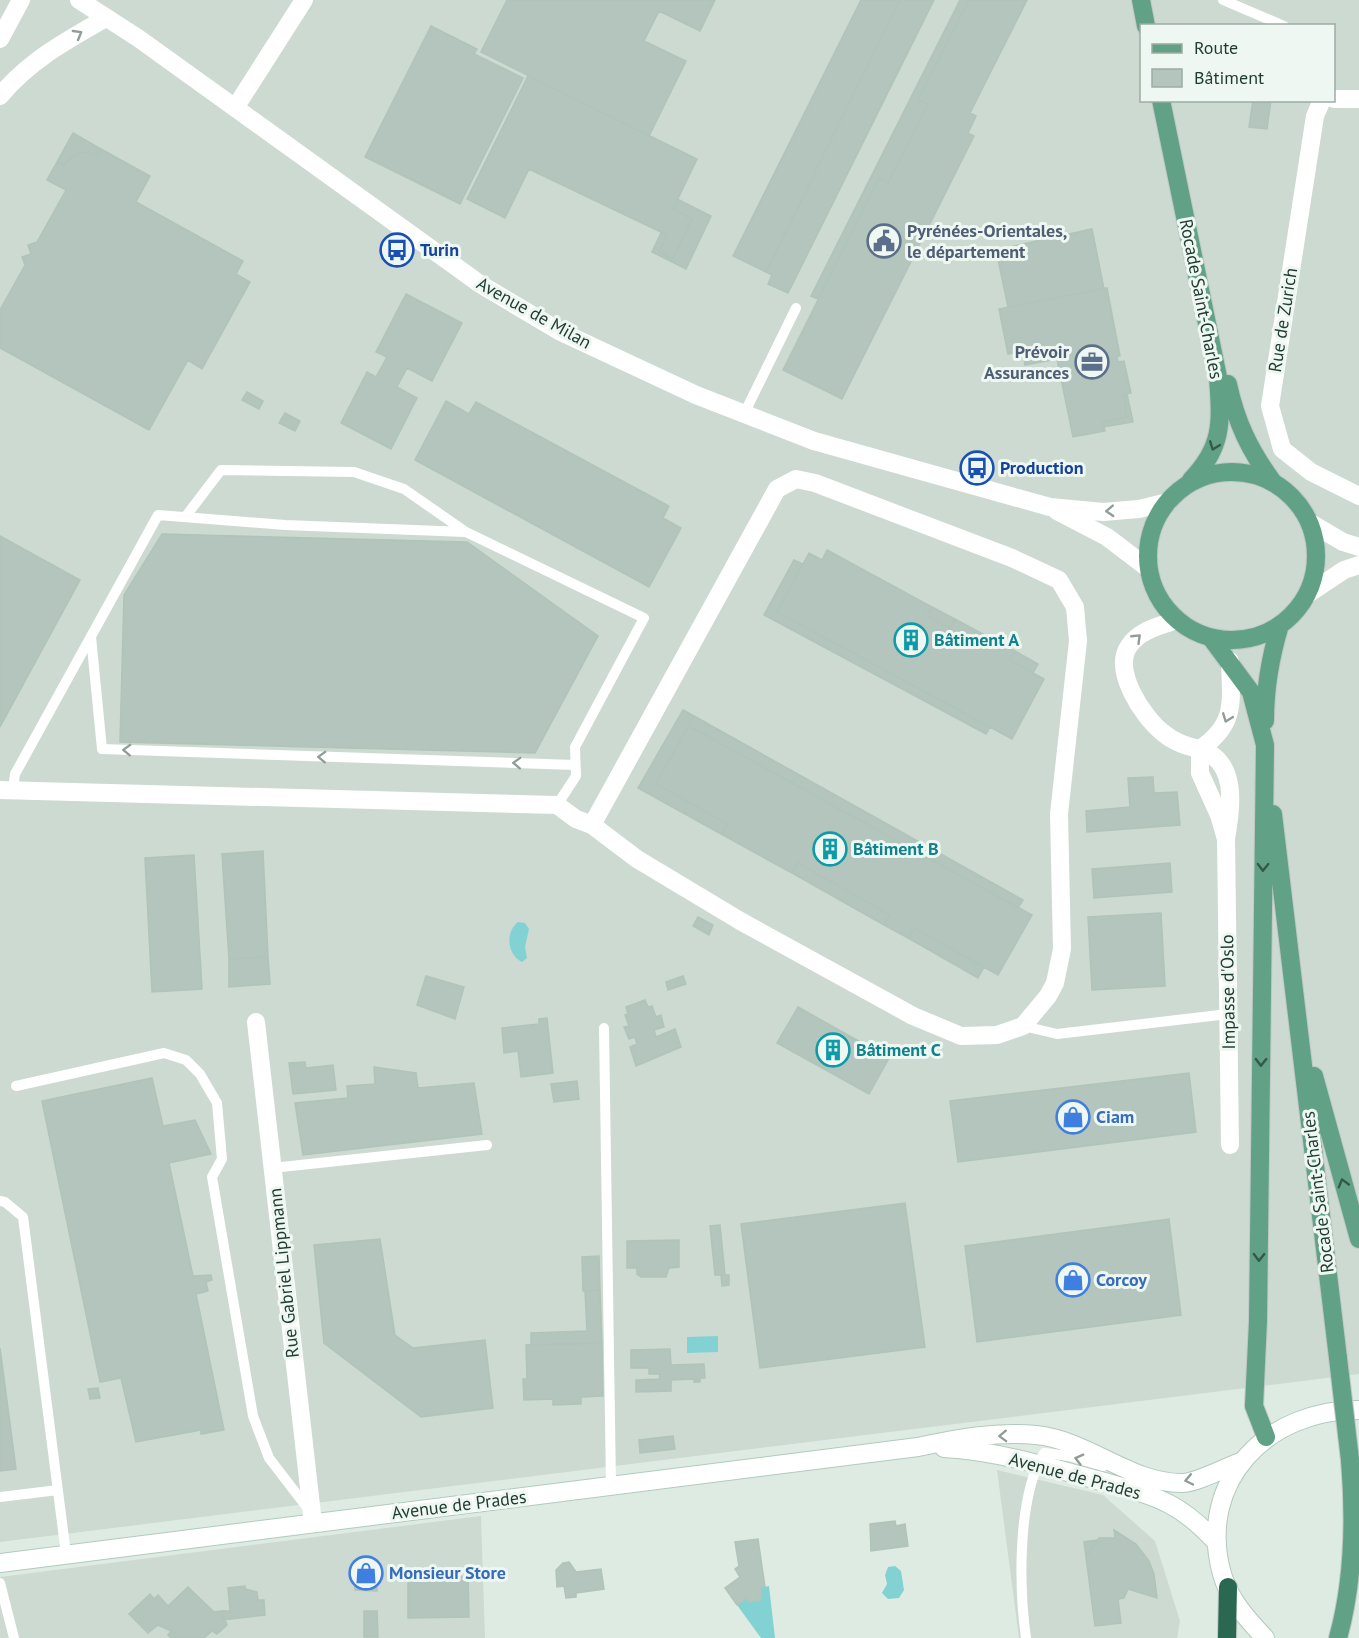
<svg xmlns="http://www.w3.org/2000/svg" width="1359" height="1638" viewBox="0 0 1359 1638" font-family="'PT Sans',sans-serif">
<style>
.built{fill:#ccdad2;fill-rule:evenodd}
.water{fill:#83d2d3}
.building{fill:#b3c5bc;stroke:#b0c4b9;stroke-width:1.5}
.lines{fill:none;stroke-linecap:round;stroke-linejoin:round}
.secondary-casing{stroke:#b1cbbd;stroke-width:20}
.primary-casing{stroke:#c0c8c5;stroke-width:20}
.highway-casing{stroke:#c0c8c5;stroke-width:20}
.lane{stroke:#fff;stroke-width:10}
.street{stroke:#fff;stroke-width:18}
.secondary{stroke:#fff;stroke-width:18}
.primary{stroke:#61a287;stroke-width:18}
.highway{stroke:#2a6852;stroke-width:18}
.primary-bridge-casing{stroke:#c0c8c5;stroke-width:20;stroke-linecap:butt}
.primary-bridge{stroke:#61a287;stroke-width:18}
.oneway{stroke:#8f9d97}
.oneway2{stroke:#335a49}
.labels{text-anchor:middle;stroke-width:6;stroke-linejoin:round;paint-order:stroke}
.service-label{font-size:18px;font-weight:bold;fill:#4e5e75;stroke:#eff7f2;text-anchor:start}
.transit-label{font-size:18px;font-weight:bold;fill:#164399;stroke:#eff7f2;text-anchor:start}
.street-label{font-size:18px;fill:#1f3b2f;stroke:#eff7f2}
.culture-label{font-size:18px;font-weight:bold;fill:#0d838f;stroke:#eff7f2;text-anchor:start}
.shop-label{font-size:18px;font-weight:bold;fill:#366cbe;stroke:#eff7f2;text-anchor:start}
</style>
<rect width="100%" height="100%" fill="#deebe3"/>
<!-- built -->
<path class="built" d="M0 0H1359V1374L0 1542ZM1142 26H1334V100H1142Z
M997 1470 1103 1495 1155 1541 1180 1621 1177 1638H1019Z
M481 1516 485 1638H0V1577Z"/>
<!-- water -->
<path class="water" d="M518 922 525 923 529 929 525 947 527 958 522 962C507 955 505 932 518 922Z
M718 1336V1352L687 1353V1337Z
M895 1566 901 1571 904 1590 899 1598 888 1599 882 1593 887 1584 885 1575 888 1567Z
M769 1586 775 1638H761L737 1605 747 1598 749 1602 761 1600 760 1588Z"/>
<!-- building -->
<path class="building" d="M507 0H715L700 31 659 11 644 41 686 61 649 136 481 52Z
M861 0H900L766 272 733 256Z
M900 0H934L788 293 768 284 772 275 766 272Z
M960 0H969L918 100 928 104 888 183 879 178 818 299 811 296Z
M969 0H1027L970 113 976 116 968 133 974 136 842 399 783 370 879 178 888 183 928 104 918 100Z
M431 26 477 49 474 54 523 78 460 204 365 157Z
M528 76 697 159 673 209 692 219 673 259 659 252 667 235 529 169 505 218 467 199Z
M1253 100H1271L1267 129 1249 127Z
M73 133 101 149 98 155 87 152 76 154 63 165 57 162Z
M101 149 150 176 136 202 243 261 236 274 250 282 202 369 188 360 149 430 0 348V310L25 265 22 257 31 254 28 245 37 242 66 190 47 180 57 162 63 165 76 154 87 152 98 155Z
M677 199 711 216 686 269 652 252 661 233 667 235 659 252 673 259 692 219 673 209Z
M1092 229 1104 289 1008 307 996 250Z
M1107 288 1120 356H1117L1118 362 1124 361 1131 393 1123 395 1127 417 1103 422 1105 431 1073 437 1057 359 1025 365 1023 351 1008 354 999 309Z
M406 294 462 323 432 381 407 368 397 387 417 398 391 449 341 423 367 372 376 377 387 357 376 352Z
M247 392 263 401 259 409 242 400Z
M1127 394 1133 422 1104 427 1103 422 1127 417 1123 395Z
M446 401 469 414 476 402 669 506 663 518 681 528 649 587 415 460Z
M285 413 300 421 295 431 279 423Z
M162 534 467 542 598 636 535 753 120 742 124 595Z
M0 536 80 580 0 727Z
M827 550 932 607 927 616 951 629 955 619 1015 651 1010 660 1044 679 1012 739 777 612 809 553 822 560Z
M794 560 803 564 777 612 990 727 986 734 764 615Z
M932 607 955 619 951 629 927 616Z
M1015 651 1038 664 1033 673 1010 660Z
M683 710 694 716 656 784 728 824 721 834 638 788Z
M694 716 1023 900 1018 908 689 726Z
M689 726 1032 915 998 975 914 928 908 938 884 925 890 915 798 863 792 873 721 834 728 824 656 784Z
M1153 777 1154 793 1177 792 1180 825 1087 832 1086 811 1130 807 1128 778Z
M263 851 268 957 229 959 222 854Z
M194 855 202 989 152 992 145 858Z
M798 863 890 915 884 925 792 873Z
M1170 863 1172 892 1094 898 1092 869Z
M1161 913 1165 986 1092 990 1088 917Z
M698 917 713 925 709 935 693 926Z
M914 928 984 967 978 978 908 938Z
M268 957 270 984 229 987V959Z
M426 976 464 987 455 1019 417 1005Z
M683 976 686 984 668 990 666 982Z
M645 1000 648 1007 652 1006 656 1017 661 1015 664 1027 654 1030 656 1037 675 1029 681 1047 636 1066 630 1047 637 1044 635 1037 629 1039 624 1027 629 1026 625 1015 628 1014 626 1007Z
M798 1007 889 1058 869 1094 777 1043Z
M547 1018 553 1073 521 1077 518 1051 504 1053 502 1028 539 1024V1019Z
M305 1062 306 1068 333 1065 336 1090 293 1094 289 1063Z
M374 1067 416 1073 418 1088 474 1083 482 1134 303 1155 295 1103 348 1098 347 1086 375 1084Z
M1189 1073 1196 1132 958 1162 950 1101Z
M152 1078 163 1126 195 1120 211 1154 169 1163 193 1276 211 1275 212 1280 206 1282 208 1291 196 1294 224 1430 201 1434V1430L136 1442 121 1378 100 1382 42 1101Z
M577 1081 579 1099 554 1102 551 1084Z
M905 1203 925 1347 760 1368 741 1224Z
M1169 1219 1181 1315 977 1342 965 1246Z
M720 1225 725 1275H729V1285L722 1286 721 1275H715L710 1226Z
M380 1239 395 1335 413 1348 485 1340 493 1408 421 1417 324 1343 314 1245Z
M679 1240V1267L669 1268 666 1277H641L637 1274V1268H627V1241Z
M599 1256 600 1290 583 1291 582 1257Z
M600 1290 602 1343 531 1345V1333L587 1331 585 1291Z
M602 1343 603 1396 581 1397V1404L553 1405V1399L524 1400 523 1379H527L526 1345Z
M0 1348 16 1469 0 1471Z
M670 1349 671 1365 704 1364 705 1378H700V1382H694V1379L671 1380V1391L636 1392V1380L659 1379 660 1374H649V1368H631V1350Z
M98 1388 100 1398 90 1399 88 1389Z
M673 1436 675 1449 640 1453 639 1440Z
M895 1521 896 1526 905 1524 908 1546 871 1551 870 1524Z
M1114 1530 1136 1544 1149 1561 1154 1574 1157 1598 1128 1589 1124 1598 1118 1599 1121 1623 1095 1626 1086 1557 1099 1538H1115Z
M758 1539 765 1587 760 1588 761 1600 748 1602 747 1598 737 1605 725 1588 740 1577 735 1569 739 1566 735 1542Z
M1097 1540 1086 1557 1084 1542Z
M377 1560V1591L355 1590 354 1561Z
M569 1562 576 1572 601 1569 604 1589 576 1593V1597L566 1598 564 1586 557 1587 556 1570 563 1563Z
M408 1577H468L469 1617 408 1618Z
M245 1586V1589L257 1592 258 1600H264L265 1615 223 1620 221 1611H230L228 1588Z
M188 1587 214 1612 221 1611 227 1625 217 1634 212 1631 204 1638H171L168 1635 171 1631 158 1625 148 1633 129 1614 150 1594 154 1599 158 1595 168 1606Z
M364 1611H377L378 1637H364Z"/>
<g class="lines">
<defs>
<path id="secondary" d="M944 1448C996 1451 1047 1466 1097 1480 1121 1487 1149 1493 1171 1505 1188 1514 1204 1529 1217 1543
M0 1563 918 1447C956 1439 997 1431 1036 1435 1088 1440 1131 1484 1183 1483 1199 1482 1228 1466 1243 1461
M1265 1638C1247 1619 1229 1599 1222 1574 1196 1481 1268 1409 1359 1410"/>
<path id="primary" d="M1141 0 1146 26
M1161 100 1218 377C1221 421 1224 446 1191 480
M1228 384C1236 422 1250 451 1273 482
M1148 556a84 84 0 1 1 168 0a84 84 0 1 1-168 0Z
M1211 638 1251 692 1265 745 1258 1321 1254 1406 1266 1437
M1265 721C1265 687 1270 658 1280 625
M1273 814 1338 1358
M1314 1076 1359 1239
M1338 1638C1354 1580 1355 1520 1350 1460"/>
<path id="highway" d="M1227 1638 1228 1587"/>
</defs>
<!-- secondary casing -->
<use href="#secondary" class="secondary-casing"/>
<!-- primary casing -->
<use href="#primary" class="primary-casing"/>
<!-- highway casing -->
<use href="#highway" class="highway-casing"/>
<!-- lane -->
<path class="lane" d="M1223 0 1284 26
M744 414 796 308
M466 532 644 618 575 747 576 776 557 805
M91 637 102 749 575 765
M13 790 15 774 158 515 285 525 466 532 404 489 354 472 221 470 186 516
M1023 1026 1057 1034 1228 1014
M604 1028 611 1486
M16 1086 164 1053 186 1060 200 1074 217 1103 222 1159 212 1177 253 1416 269 1458 309 1510
M272 1168 487 1145
M0 1201 5 1202 23 1217 66 1554
M0 1497 58 1490
M0 1583 14 1638
M1026 1638C1019 1588 1017 1497 1044 1453L1070 1456 1103 1466"/>
<!-- street -->
<path class="street" d="M79 0 138 38 480 284 559 331 696 395 814 441 1050 507 1103 512 1139 509 1168 502
M0 39 21 0
M0 96C29 61 67 40 106 18
M1334 99H1359
M1322 100 1315 116 1270 406 1282 449 1311 472 1359 496
M235 108 304 0
M1057 511 1107 537 1149 569
M1309 522 1343 542 1359 547
M1308 594 1344 570 1359 565
M1177 620C1159 626 1140 630 1129 646 1112 670 1143 717 1162 732 1174 742 1185 746 1200 749 1237 724 1231 701 1230 661
M1200 749C1239 762 1231 808 1226 839L1219 815 1200 773Z
M0 790 557 805 576 819 592 825 637 859 742 922 913 1016 961 1036 997 1035 1023 1026 1048 996 1055 983 1062 949 1059 814 1078 641 1075 607 1059 580 1012 558 815 483 796 479 777 489 592 825
M1226 839 1230 1145
M256 1022 313 1523"/>
<!-- secondary -->
<use href="#secondary" class="secondary"/>
<!-- primary -->
<use href="#primary" class="primary"/>
<!-- highway -->
<use href="#highway" class="highway"/>
<defs>
<path id="primary-bridge" d="M1338 1358 1350 1460"/>
</defs>
<!-- primary-bridge casing -->
<use href="#primary-bridge" class="primary-bridge-casing"/>
<!-- primary-bridge -->
<use href="#primary-bridge" class="primary-bridge"/>
</g>
<!-- one-way arrows -->
<defs><path id="oneway-chevron" d="M-2-3.5L2.5 0L-2 3.5" fill="none" stroke-width="1.6" stroke-linecap="round" stroke-linejoin="round" transform="scale(1.5)"/></defs>
<g class="oneway">
<use href="#oneway-chevron" transform="translate(78 34) rotate(-30)"/>
<use href="#oneway-chevron" transform="translate(1110 511) rotate(177)"/>
<use href="#oneway-chevron" transform="translate(1137 638) rotate(-44)"/>
<use href="#oneway-chevron" transform="translate(1227 718) rotate(111)"/>
<use href="#oneway-chevron" transform="translate(127 750) rotate(-178)"/>
<use href="#oneway-chevron" transform="translate(322 757) rotate(-178)"/>
<use href="#oneway-chevron" transform="translate(517 763) rotate(-178)"/>
<use href="#oneway-chevron" transform="translate(1003 1436) rotate(178)"/>
<use href="#oneway-chevron" transform="translate(1079 1459) rotate(-165)"/>
<use href="#oneway-chevron" transform="translate(1189 1480) rotate(168)"/>
</g>
<g class="oneway2">
<use href="#oneway-chevron" transform="translate(1214 446) rotate(111)"/>
<use href="#oneway-chevron" transform="translate(1263 867) rotate(91)"/>
<use href="#oneway-chevron" transform="translate(1261 1062) rotate(91)"/>
<use href="#oneway-chevron" transform="translate(1343 1183) rotate(-106)"/>
<use href="#oneway-chevron" transform="translate(1259 1257) rotate(91)"/>
</g>
<!-- icons -->
<defs>
<symbol id="civic-ring" viewBox="-11 -11 22 22"><circle r="9.5" fill="#eff7f2" stroke="#5c6f8a" stroke-width="1.5"/><path d="M-.6-6.5H3V-4.5H.6V-3L4-1V1h2V6H-6V1h2V-1L-.6-3ZM-1.2 2.5V6h2.4V2.5Z" fill="#5c6f8a"/></symbol>
<symbol id="bus-ring" viewBox="-11 -11 22 22"><circle r="9.5" fill="#eff7f2" stroke="#1a4fb4" stroke-width="1.5"/><path d="M-5-6H5V4H4V6H2V4H-2V6H-4V4H-5ZM-3.5-4V0h7V-4ZM-3.5 1.2v1.5H-2V1.2ZM2 1.2v1.5H3.5V1.2Z" fill="#1a4fb4"/></symbol>
<symbol id="office-ring" viewBox="-11 -11 22 22"><circle r="9.5" fill="#eff7f2" stroke="#5c6f8a" stroke-width="1.5"/><path d="M-6-3h4V-5.5h4V-3h4V5H-6ZM-1-4.5V-3h2v-1.5ZM-6 0V1H6V0Z" fill="#5c6f8a"/></symbol>
<symbol id="building-ring" viewBox="-11 -11 22 22"><circle r="9.5" fill="#eff7f2" stroke="#0f9aa8" stroke-width="1.5"/><path d="M-4-6H4V6H1V3H-1V6H-4ZM-2.5-4.3h1.7v1.8h-1.7ZM.8-4.3h1.7v1.8H.8ZM-2.5-1h1.7V.8h-1.7ZM.8-1h1.7V.8H.8Z" fill="#0f9aa8"/></symbol>
<symbol id="shop-ring" viewBox="-11 -11 22 22"><circle r="9.5" fill="#eff7f2" stroke="#3f7fe0" stroke-width="1.5"/><path d="M-5-2.5h2.3a2.7 3.5 0 0 1 5.4 0H5L5.5 6h-11ZM-1.5-2.5h3a1.5 2.3 0 0 0-3 0Z" fill="#3f7fe0"/></symbol>
</defs>
<g fill-rule="evenodd">
<use href="#civic-ring" x="865" y="222" width="38" height="38"/>
<use href="#bus-ring" x="378" y="231" width="38" height="38"/>
<use href="#office-ring" x="1073" y="343" width="38" height="38"/>
<use href="#bus-ring" x="958" y="449" width="38" height="38"/>
<use href="#building-ring" x="892" y="621" width="38" height="38"/>
<use href="#building-ring" x="811" y="830" width="38" height="38"/>
<use href="#building-ring" x="814" y="1031" width="38" height="38"/>
<use href="#shop-ring" x="1054" y="1098" width="38" height="38"/>
<use href="#shop-ring" x="1054" y="1261" width="38" height="38"/>
<use href="#shop-ring" x="347" y="1554" width="38" height="38"/>
</g>
<g class="labels">
<!-- service labels -->
<g class="service-label">
<text x="907" y="237">Pyrénées-Orientales,<tspan x="907" dy="21">le département</tspan></text>
<text x="1069" y="358" text-anchor="end">Prévoir<tspan x="1069" dy="21">Assurances</tspan></text>
</g>
<!-- transit labels -->
<g class="transit-label">
<text x="420" y="256">Turin</text>
<text x="1000" y="474">Production</text>
</g>
<!-- street labels -->
<g class="street-label">
<text transform="translate(1201 299) rotate(79)" y="6">Rocade Saint-Charles</text>
<text transform="translate(534 313) rotate(29)" y="6">Avenue de Milan</text>
<text transform="translate(1283 320) rotate(-81)" y="6">Rue de Zurich</text>
<text transform="translate(1228 992) rotate(-91)" y="6">Impasse d'Oslo</text>
<text transform="translate(1318 1192) rotate(-97)" y="6">Rocade Saint-Charles</text>
<text transform="translate(284 1273) rotate(-96)" y="6">Rue Gabriel Lippmann</text>
<text transform="translate(1075 1476) rotate(15)" y="6">Avenue de Prades</text>
<text transform="translate(459 1505) rotate(-7)" y="6">Avenue de Prades</text>
</g>
<!-- culture labels -->
<g class="culture-label">
<text x="934" y="646">Bâtiment A</text>
<text x="853" y="855">Bâtiment B</text>
<text x="856" y="1056">Bâtiment C</text>
</g>
<!-- shop labels -->
<g class="shop-label">
<text x="1096" y="1123">Ciam</text>
<text x="1096" y="1286">Corcoy</text>
<text x="389" y="1579">Monsieur Store</text>
</g>
</g>
<!-- legend -->
<rect x="1140" y="24" width="195" height="78" fill="#eff7f2" stroke="#9caca4" stroke-width="1.5"/>
<rect x="1152" y="44" width="30" height="9" fill="#61a287" stroke="#9caca4" stroke-width="1.5"/>
<text x="1194" y="54" font-size="18" fill="#1f3b2f">Route</text>
<rect x="1152" y="69" width="30" height="18" fill="#b3c5bc" stroke="#9caca4" stroke-width="1.5"/>
<text x="1194" y="84" font-size="18" fill="#1f3b2f">Bâtiment</text>
</svg>
